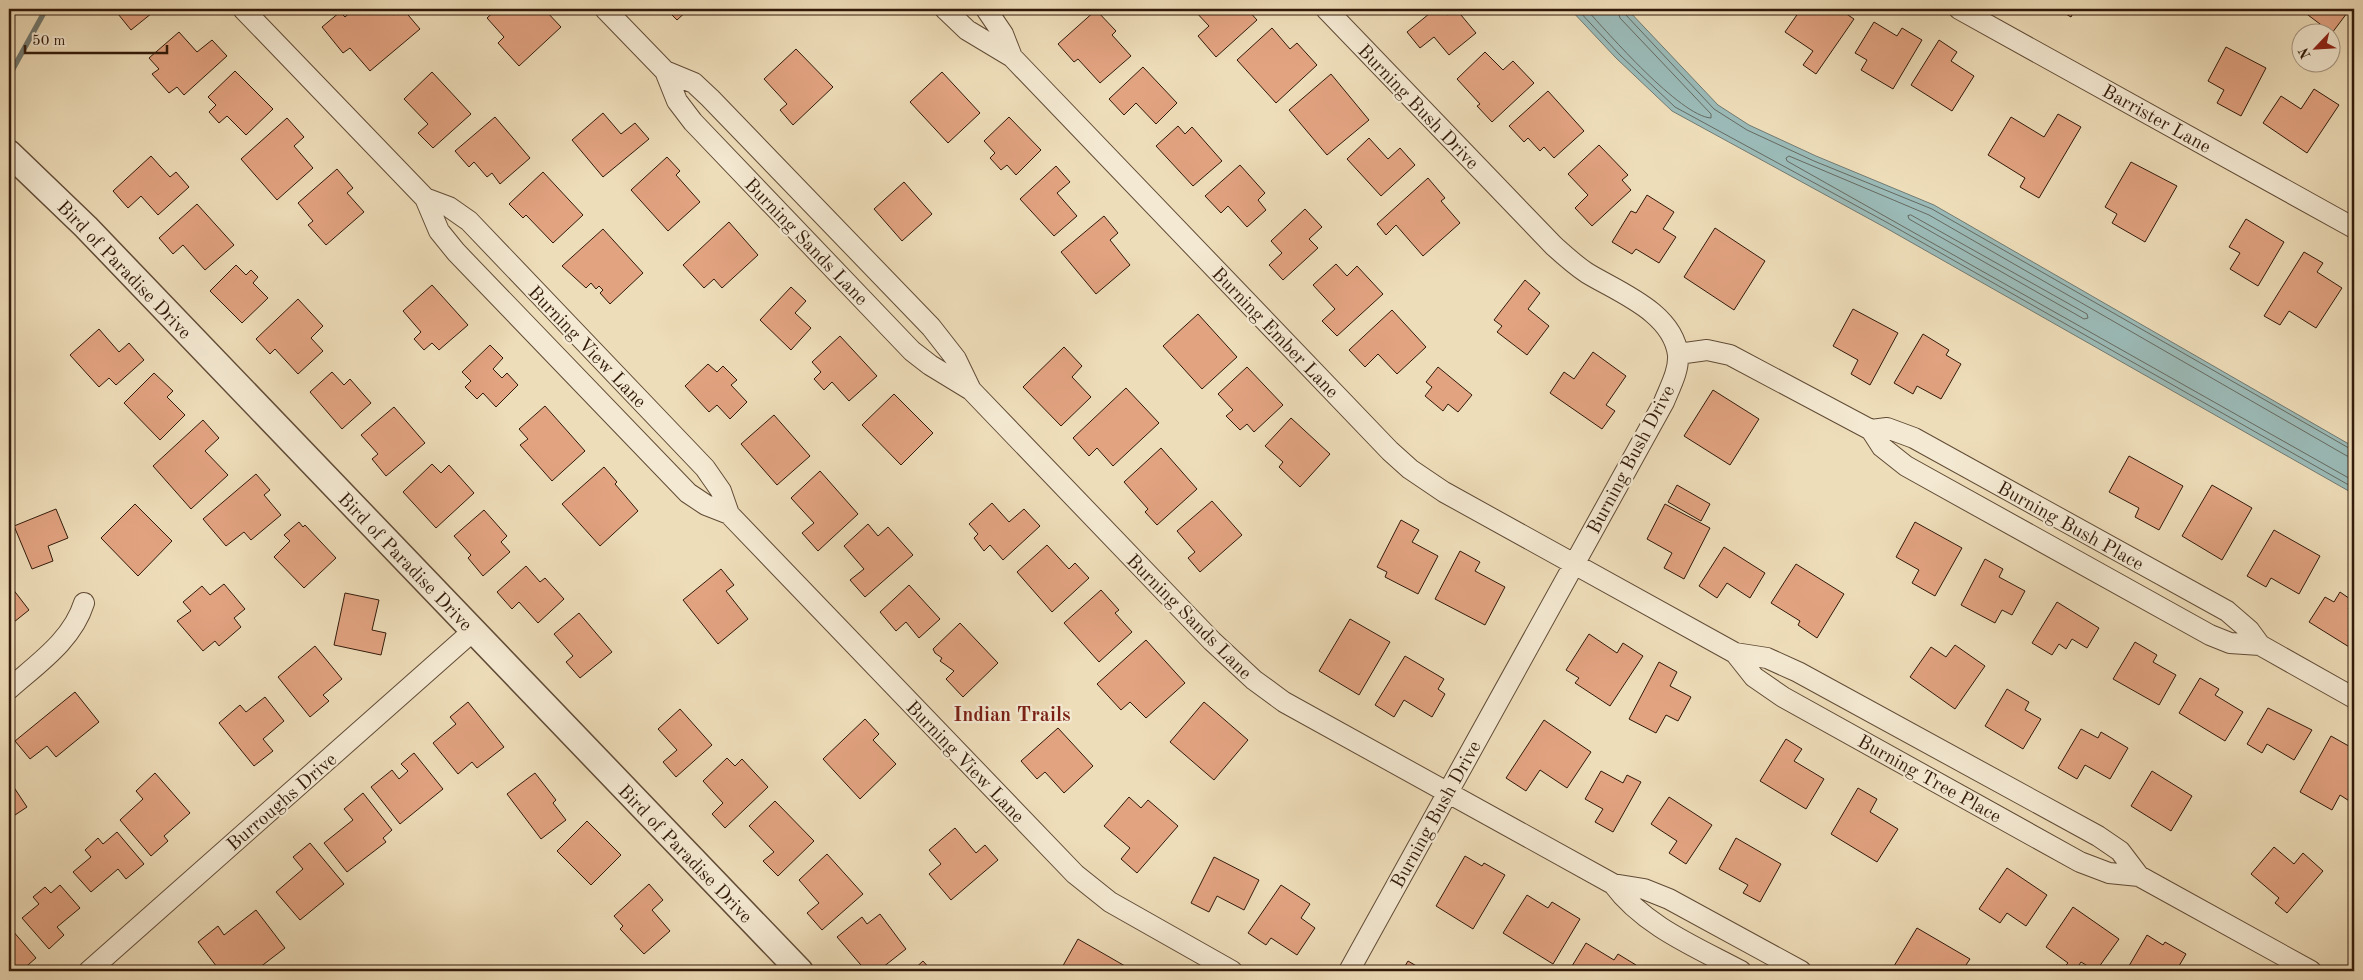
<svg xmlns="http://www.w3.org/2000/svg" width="2363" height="980" viewBox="0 0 2363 980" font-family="'Old Standard TT',serif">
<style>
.water{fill:#9bbab7;stroke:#717a72}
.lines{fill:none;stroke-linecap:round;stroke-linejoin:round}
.shore{stroke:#666a60;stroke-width:1}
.stream{stroke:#717a72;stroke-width:5.5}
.building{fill:#e2a381;stroke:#321a0a}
.minor-casing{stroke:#614b36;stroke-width:22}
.tertiary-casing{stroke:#614b36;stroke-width:28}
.minor{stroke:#f4e9d2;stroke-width:20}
.tertiary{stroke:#f4e9d2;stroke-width:25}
.labels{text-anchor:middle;stroke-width:4.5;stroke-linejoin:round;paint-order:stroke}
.street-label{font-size:19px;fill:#321a0a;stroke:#f4e9d2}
.neighbourhood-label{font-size:20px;font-weight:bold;fill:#7a1f14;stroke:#f4e9d2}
</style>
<rect width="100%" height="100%" fill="#eeddb9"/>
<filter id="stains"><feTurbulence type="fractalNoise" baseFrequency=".004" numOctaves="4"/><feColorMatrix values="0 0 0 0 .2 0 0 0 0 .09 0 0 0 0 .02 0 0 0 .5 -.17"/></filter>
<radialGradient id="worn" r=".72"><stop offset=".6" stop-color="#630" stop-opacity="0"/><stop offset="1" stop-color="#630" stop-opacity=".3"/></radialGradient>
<!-- water -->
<path class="water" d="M1570 9H1627L1718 105 1749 125 1816 156 1934 205 2354 447V494L1886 228 1672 111 1616 58Z"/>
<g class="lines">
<!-- shore -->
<path class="shore" d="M1577 9 1620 55 1675 107 1888 223 2354 488
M1586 9C1608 33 1680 116 1711 118V114L1620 18 1617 9
M1624 9 1625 14 1714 109 1747 130 1814 161 1932 209 2354 451
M1911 215 2087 314 2088 318 2084 319 1909 219 1908 216Z
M2354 457 2347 456 1929 215 1789 156 1786 158 1787 161 2354 481"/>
<!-- stream -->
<path class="stream" d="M9 76 46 9"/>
</g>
<!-- building -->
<path class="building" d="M114 9H157L131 30Z
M354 9H388L393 15 403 9 420 29 370 71 350 48 343 53 322 27 340 12 345 17Z
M497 9H535L540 15 545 10 561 27 519 66 498 43 504 37 487 18Z
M666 9H689L677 20Z
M1193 9H1247L1257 20 1216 57 1198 36 1209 26Z
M1435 9H1442L1447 15 1456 9 1476 33 1449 55 1434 37 1420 48 1407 32Z
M1801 9H1839L1854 19 1816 74 1803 65 1813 51 1785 32Z
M2057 9H2075L2071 17Z
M2306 9H2350L2332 33 2304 12Z
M1096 10 1116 31 1112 35 1131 56 1100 83 1078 59 1074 62 1058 44Z
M1874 22 1897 36 1902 28 1922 40 1893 89 1861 70 1867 60 1855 53Z
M1272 28 1290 49 1297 43 1317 65 1276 103 1237 60Z
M179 32 197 52 212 40 227 56 184 95 177 87 169 93 152 74 159 69 149 58Z
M1939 40 1957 52 1951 61 1974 76 1952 111 1911 85Z
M2226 47 2266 68 2241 116 2217 103 2224 90 2208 81Z
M796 49 833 87 793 125 780 110 787 104 764 79Z
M1485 52 1503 70 1513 61 1534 83 1492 122 1477 106 1480 104 1457 79Z
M1143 67 1177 103 1156 124 1136 103 1124 115 1109 99Z
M235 71 273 109 246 135 227 116 219 123 209 112 216 105 208 97Z
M432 72 471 114 433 148 418 133 428 124 404 99Z
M942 72 980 113 948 143 910 102Z
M1331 74 1369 120 1327 155 1289 110Z
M2314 89 2339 105 2307 153 2263 123 2281 96 2301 109Z
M1548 91 1584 131 1554 158 1544 147 1540 151 1528 138 1524 142 1509 126Z
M603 113 621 134 635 123 649 139 603 177 572 140Z
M2058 114 2081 127 2039 198 2020 187 2025 178 1988 155 2011 117 2044 137Z
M495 117 530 158 500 184 492 173 487 177 474 162 469 167 455 151Z
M1009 117 1041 150 1016 175 1007 165 1001 170 990 158 995 153 984 141Z
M287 118 304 137 294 146 313 168 277 200 241 159Z
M1178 126 1185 134 1192 127 1222 161 1193 186 1156 146Z
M1369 138 1388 159 1400 148 1415 165 1381 196 1347 159Z
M1599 145 1628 175 1622 180 1631 190 1592 226 1575 208 1588 195 1568 174Z
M151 156 170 177 176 172 189 187 158 215 141 196 128 208 113 191Z
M667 157 680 171 676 175 700 202 668 231 631 190Z
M2131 162 2177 186 2145 242 2112 223 2117 214 2105 207Z
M1240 165 1265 193 1258 200 1266 210 1247 227 1228 206 1221 213 1205 196Z
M1056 166 1070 182 1057 193 1077 216 1054 236 1020 199Z
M337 169 353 188 347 193 364 212 326 245 308 225 313 221 298 203Z
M543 172 583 215 553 243 526 215 523 218 509 204Z
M1428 178 1445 198 1441 201 1460 223 1423 256 1396 225 1386 235 1377 224Z
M904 182 932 214 902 241 874 209Z
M1647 195 1674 212 1663 229 1676 237 1659 263 1636 249 1632 254 1612 242 1631 211 1636 213Z
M197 204 234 245 205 270 183 245 173 254 159 238Z
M1305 209 1322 227 1309 239 1318 248 1283 280 1269 265 1282 253 1271 241Z
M1104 216 1118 233 1110 240 1130 265 1096 294 1061 252Z
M2246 219 2284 242 2258 286 2230 269 2240 253 2229 247Z
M729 222 758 255 722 288 714 279 704 288 683 265Z
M1715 228 1765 261 1734 310 1684 277Z
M603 229 643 273 610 304 600 293 603 290 599 286 596 289 591 283 586 288 562 266Z
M2304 252 2323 263 2317 272 2342 288 2316 328 2289 311 2280 325 2264 316Z
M1336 264 1347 276 1357 266 1383 294 1337 336 1322 321 1335 309 1313 285Z
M236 265 246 275 251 270 258 277 253 283 268 298 242 323 210 291Z
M1525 280 1540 293 1528 309 1549 326 1527 355 1497 332 1502 326 1494 320Z
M432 285 468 325 439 350 432 343 424 350 414 339 421 332 403 311Z
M791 287 806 301 795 313 811 328 791 350 760 320Z
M298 299 323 326 311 338 323 351 298 374 275 349 270 354 256 339Z
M1853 309 1898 333 1870 385 1851 374 1858 360 1833 346Z
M1392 310 1426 347 1397 374 1378 354 1365 367 1349 350Z
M1198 314 1237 357 1202 389 1163 346Z
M99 329 119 352 129 343 144 360 116 385 109 378 99 387 70 355Z
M1923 334 1949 350 1946 355 1961 364 1941 399 1917 386 1913 394 1894 383Z
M840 336 877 376 849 401 832 382 824 390 814 379 821 372 812 362Z
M490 345 503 358 493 369 502 378 507 373 518 385 496 407 483 393 477 399 465 387 471 381 462 372Z
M1064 347 1082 366 1072 377 1091 397 1061 426 1023 387Z
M1593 352 1626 376 1606 405 1615 411 1602 429 1550 393 1564 372 1574 379Z
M708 364 717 372 723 366 737 380 731 385 747 402 730 419 717 405 709 412 685 386Z
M1247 367 1283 405 1254 432 1247 424 1240 430 1226 416 1233 410 1218 394Z
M1438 367 1472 395 1458 412 1448 404 1443 411 1425 396 1432 387 1426 382Z
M332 372 344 385 350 379 371 403 342 429 310 392Z
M154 373 173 391 167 397 185 415 160 440 124 403Z
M1126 388 1159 423 1113 466 1097 448 1089 456 1073 438Z
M1713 390 1759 419 1730 465 1684 436Z
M894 394 933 433 901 465 862 425Z
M545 406 585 451 552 481 520 445 528 439 519 429Z
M394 407 425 443 386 476 372 459 378 454 361 435Z
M774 415 810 456 777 485 741 444Z
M1291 418 1330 454 1300 487 1279 467 1283 462 1265 446Z
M203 420 219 438 205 451 228 475 191 509 153 466Z
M1161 448 1197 489 1157 525 1145 512 1148 509 1124 482Z
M2129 456 2183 486 2159 530 2135 517 2139 508 2109 492Z
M432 464 441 473 449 465 474 493 436 528 403 492Z
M604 467 617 482 615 484 638 511 600 546 562 504Z
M820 471 858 514 818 551 802 533 814 523 791 498Z
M256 474 270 490 264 495 281 515 251 540 244 532 226 546 203 519Z
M1677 485 1710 504 1701 521 1668 502Z
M2212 485 2252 508 2222 560 2182 536Z
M1212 501 1242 535 1200 572 1188 558 1195 552 1177 531Z
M992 503 1009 522 1024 509 1040 526 1003 560 990 545 984 551 974 538 978 534 969 524Z
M135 504 172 541 138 576 101 538Z
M1665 504 1710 528 1684 579 1664 568 1672 553 1647 539Z
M56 509 68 538 48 546 53 561 32 569 14 526Z
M484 510 507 536 501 542 510 552 483 576 468 558 471 555 454 536Z
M1401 520 1419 530 1412 542 1438 556 1418 594 1385 577 1387 572 1377 567Z
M299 522 303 527 305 525 336 558 304 588 274 557 290 541 284 535Z
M1915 522 1962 548 1935 596 1912 583 1919 570 1896 557Z
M868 524 878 536 888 527 913 555 865 597 850 580 864 569 844 546Z
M2274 530 2320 556 2299 594 2271 578 2266 587 2247 576Z
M1047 545 1069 569 1075 563 1089 578 1052 612 1017 572Z
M1724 547 1765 573 1750 598 1727 583 1717 598 1699 586Z
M1460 551 1480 562 1475 571 1505 587 1485 625 1435 599Z
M1985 559 2003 569 1999 577 2025 591 2012 615 2002 610 1995 623 1961 605Z
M1796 564 1844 594 1817 638 1798 625 1800 621 1771 603Z
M526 566 540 582 545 578 564 599 538 623 519 602 512 609 497 592Z
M721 569 734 585 726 591 748 619 718 644 683 600Z
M9 584 29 610 9 626Z
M224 584 245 609 234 618 241 627 219 646 215 641 203 651 177 621 191 611 183 602 202 586 210 595Z
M909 585 940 619 919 638 906 622 896 631 880 612Z
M1101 590 1119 610 1115 613 1132 632 1099 662 1064 623Z
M2340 592 2353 601 2348 609 2354 612V650L2309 622 2325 597 2334 602Z
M345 593 379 600 372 630 386 633 381 655 334 645Z
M2057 602 2099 628 2087 648 2072 639 2066 649 2059 644 2052 655 2032 643Z
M579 613 612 652 580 678 566 662 573 656 554 634Z
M1350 619 1390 642 1359 695 1319 671Z
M960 623 998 663 963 697 946 679 954 671 940 661 942 658 935 653 933 649Z
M1589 634 1617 653 1623 643 1643 656 1610 706 1575 683 1579 678 1566 670Z
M1146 640 1185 683 1146 718 1130 702 1121 710 1097 684Z
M2135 642 2157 655 2153 662 2176 675 2159 705 2113 679Z
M1955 645 1985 666 1955 709 1910 677 1931 647 1946 657Z
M315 646 342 679 323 695 329 701 310 717 278 677Z
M1405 656 1444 679 1438 689 1445 694 1432 717 1404 700 1394 717 1375 705Z
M1659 662 1677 672 1670 686 1691 697 1678 721 1666 715 1656 733 1629 719Z
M2200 678 2219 689 2215 695 2243 712 2225 741 2179 713Z
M2007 689 2029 702 2025 710 2041 719 2023 749 1985 726Z
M75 692 99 722 56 757 47 746 30 759 15 741Z
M265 697 284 721 263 739 273 751 254 766 219 723 240 705 246 712Z
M468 702 504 747 477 768 472 762 458 774 433 743 456 724 450 717Z
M1204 702 1248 740 1214 780 1170 742Z
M2268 708 2312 730 2294 760 2267 744 2262 753 2247 744Z
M680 709 712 745 676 777 663 762 677 750 658 729Z
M865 719 879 734 873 740 896 764 860 799 823 759Z
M1544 720 1591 752 1567 788 1540 770 1526 791 1506 778Z
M1058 728 1093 766 1064 793 1045 772 1037 779 1021 761Z
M2081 729 2098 738 2101 732 2128 748 2110 779 2085 765 2077 779 2058 768Z
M2331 736 2354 749V804L2340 795 2332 810 2300 792Z
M1786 739 1802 749 1794 761 1824 779 1806 809 1760 781Z
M414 753 443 789 400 824 371 787 392 770 399 779 408 771 401 764Z
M727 758 735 766 742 759 768 787 725 828 712 814 723 803 703 781Z
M1601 771 1623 783 1627 775 1641 782 1613 832 1595 822 1603 809 1585 799Z
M2152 771 2192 796 2171 831 2131 806Z
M155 773 190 813 164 836 168 841 151 856 120 820 143 799 136 791Z
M535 773 556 800 553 803 566 820 541 839 507 794Z
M9 780 27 807 9 819Z
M1858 788 1877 799 1870 812 1898 829 1877 862 1831 834Z
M363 793 392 830 383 838 386 842 347 872 324 843 353 820 344 809Z
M1129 797 1141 808 1148 800 1178 826 1137 873 1121 859 1130 848 1104 826Z
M1669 797 1712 825 1686 864 1669 853 1677 841 1651 824Z
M775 801 814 841 778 876 763 861 774 852 749 826Z
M587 821 621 855 591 885 557 851Z
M955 828 976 853 985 845 998 860 951 900 929 874 941 864 929 850Z
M117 832 144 864 126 879 118 869 91 892 73 872 91 857 85 850 98 838 103 844Z
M1736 838 1781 864 1760 902 1743 893 1748 885 1719 869Z
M310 843 344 884 300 920 276 892 303 869 293 857Z
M2274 847 2294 864 2303 853 2323 871 2287 913 2275 903 2279 898 2251 874Z
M827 854 863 894 822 930 807 913 819 903 799 880Z
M1465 856 1482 866 1484 863 1505 875 1473 929 1436 906Z
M1214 857 1259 880 1244 910 1217 896 1209 912 1191 903Z
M2007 868 2047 895 2026 926 2007 913 2000 923 1979 909Z
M649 884 663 900 652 910 670 931 644 954 620 929 623 926 614 916Z
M60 885 80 908 57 927 64 935 49 949 22 918 39 904 33 897 45 887 51 893Z
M1281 885 1310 904 1301 918 1315 928 1297 955 1271 938 1266 945 1248 933Z
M1527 895 1548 908 1552 902 1580 919 1553 964 1503 933Z
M2073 907 2119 939 2096 971 2081 962 2075 971 2066 965 2068 963 2046 947Z
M256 910 285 948 255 971H220L198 942 218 926 224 935Z
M880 914 906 949 878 971H866L837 937 862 917 867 924Z
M1917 928 1970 959 1962 971H1891Z
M12 930 36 958 21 971H9V933Z
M2147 935 2163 945 2165 942 2186 954 2176 971H2126Z
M1078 939 1125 966 1122 971H1060Z
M1586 943 1614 960 1618 954 1636 965 1632 971H1569Z
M923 961 932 971H912Z
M1408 961 1425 971H1402Z"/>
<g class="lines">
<defs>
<path id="minor" d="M243 9 425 198
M605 9 665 71
M945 9 967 30 1012 57 1003 34 986 9
M1326 9 1554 246C1565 256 1575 265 1587 273 1618 292 1673 312 1678 355 1679 371 1670 387 1664 402L1349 971
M1959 9 2354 228
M1012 57 1390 451 1410 469 1444 492 1735 653
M1678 354 1707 350 1730 355 1871 430 1882 447 1906 466 2210 635 2230 643 2260 645 2249 630 2227 611 1914 438 1887 428 1871 430
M971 390 930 365 912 351 693 122 677 101 665 71 694 83 710 98 931 327 956 359 971 390 1212 641 1254 680 1284 702 1613 884
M729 514 706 505 688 493 456 252 439 231 425 198 449 207 469 221 705 468 721 491 729 514 1075 874 1110 902 1232 971
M2260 645 2354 698
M9 689C37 664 72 641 84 603
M2139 876 2120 851 2098 836 1798 672 1767 658 1735 653 1754 677 1783 697 2080 862 2109 873 2139 876 2311 971
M89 971 473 631
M1741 971C1696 947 1644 926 1613 884L1644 889 1669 899 1801 971"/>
<path id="tertiary" d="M9 153 86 227 800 971"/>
</defs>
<!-- minor casing -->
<use href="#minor" class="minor-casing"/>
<!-- tertiary casing -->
<use href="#tertiary" class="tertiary-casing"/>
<!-- minor -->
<use href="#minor" class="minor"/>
<!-- tertiary -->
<use href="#tertiary" class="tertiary"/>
</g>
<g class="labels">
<!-- street labels -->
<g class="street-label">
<text transform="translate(1419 106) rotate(46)" y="7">Burning Bush Drive</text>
<text transform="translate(2157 118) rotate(29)" y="7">Barrister Lane</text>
<text transform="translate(807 241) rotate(46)" y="7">Burning Sands Lane</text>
<text transform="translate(125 269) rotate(46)" y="7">Bird of Paradise Drive</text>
<text transform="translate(1276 332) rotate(46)" y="7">Burning Ember Lane</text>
<text transform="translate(588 346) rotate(46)" y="7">Burning View Lane</text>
<text transform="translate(1630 459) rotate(-62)" y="7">Burning Bush Drive</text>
<text transform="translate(2071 525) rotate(29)" y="7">Burning Bush Place</text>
<text transform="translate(406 561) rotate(46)" y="7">Bird of Paradise Drive</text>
<text transform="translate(1190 616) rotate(45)" y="7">Burning Sands Lane</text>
<text transform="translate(966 761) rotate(46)" y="7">Burning View Lane</text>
<text transform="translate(1930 778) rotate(29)" y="7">Burning Tree Place</text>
<text transform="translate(281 801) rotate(-41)" y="7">Burroughs Drive</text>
<text transform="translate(1435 814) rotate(-61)" y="7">Burning Bush Drive</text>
<text transform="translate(686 853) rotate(46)" y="7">Bird of Paradise Drive</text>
</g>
<!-- neighbourhood labels -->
<g class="neighbourhood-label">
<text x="1012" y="721">Indian Trails</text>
</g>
</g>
<!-- margin -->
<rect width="2363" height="980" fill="none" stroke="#eeddb9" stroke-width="30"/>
<rect x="10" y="10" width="2343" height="960" fill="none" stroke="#321a0a" stroke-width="2.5"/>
<rect x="15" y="15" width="2333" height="950" fill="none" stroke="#321a0a"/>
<!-- north arrow -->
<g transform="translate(2316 48) rotate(245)"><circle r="24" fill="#f4e9d2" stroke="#a69682"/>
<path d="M0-4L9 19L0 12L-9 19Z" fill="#8f2418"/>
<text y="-8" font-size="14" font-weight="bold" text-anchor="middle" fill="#321a0a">N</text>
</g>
<!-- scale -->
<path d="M25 45v8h142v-8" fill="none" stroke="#321a0a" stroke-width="2.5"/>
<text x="32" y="45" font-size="15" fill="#321a0a" stroke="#f4e9d2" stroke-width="4" paint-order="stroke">50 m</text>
<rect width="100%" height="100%" filter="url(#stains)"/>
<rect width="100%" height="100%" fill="url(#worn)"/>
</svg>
